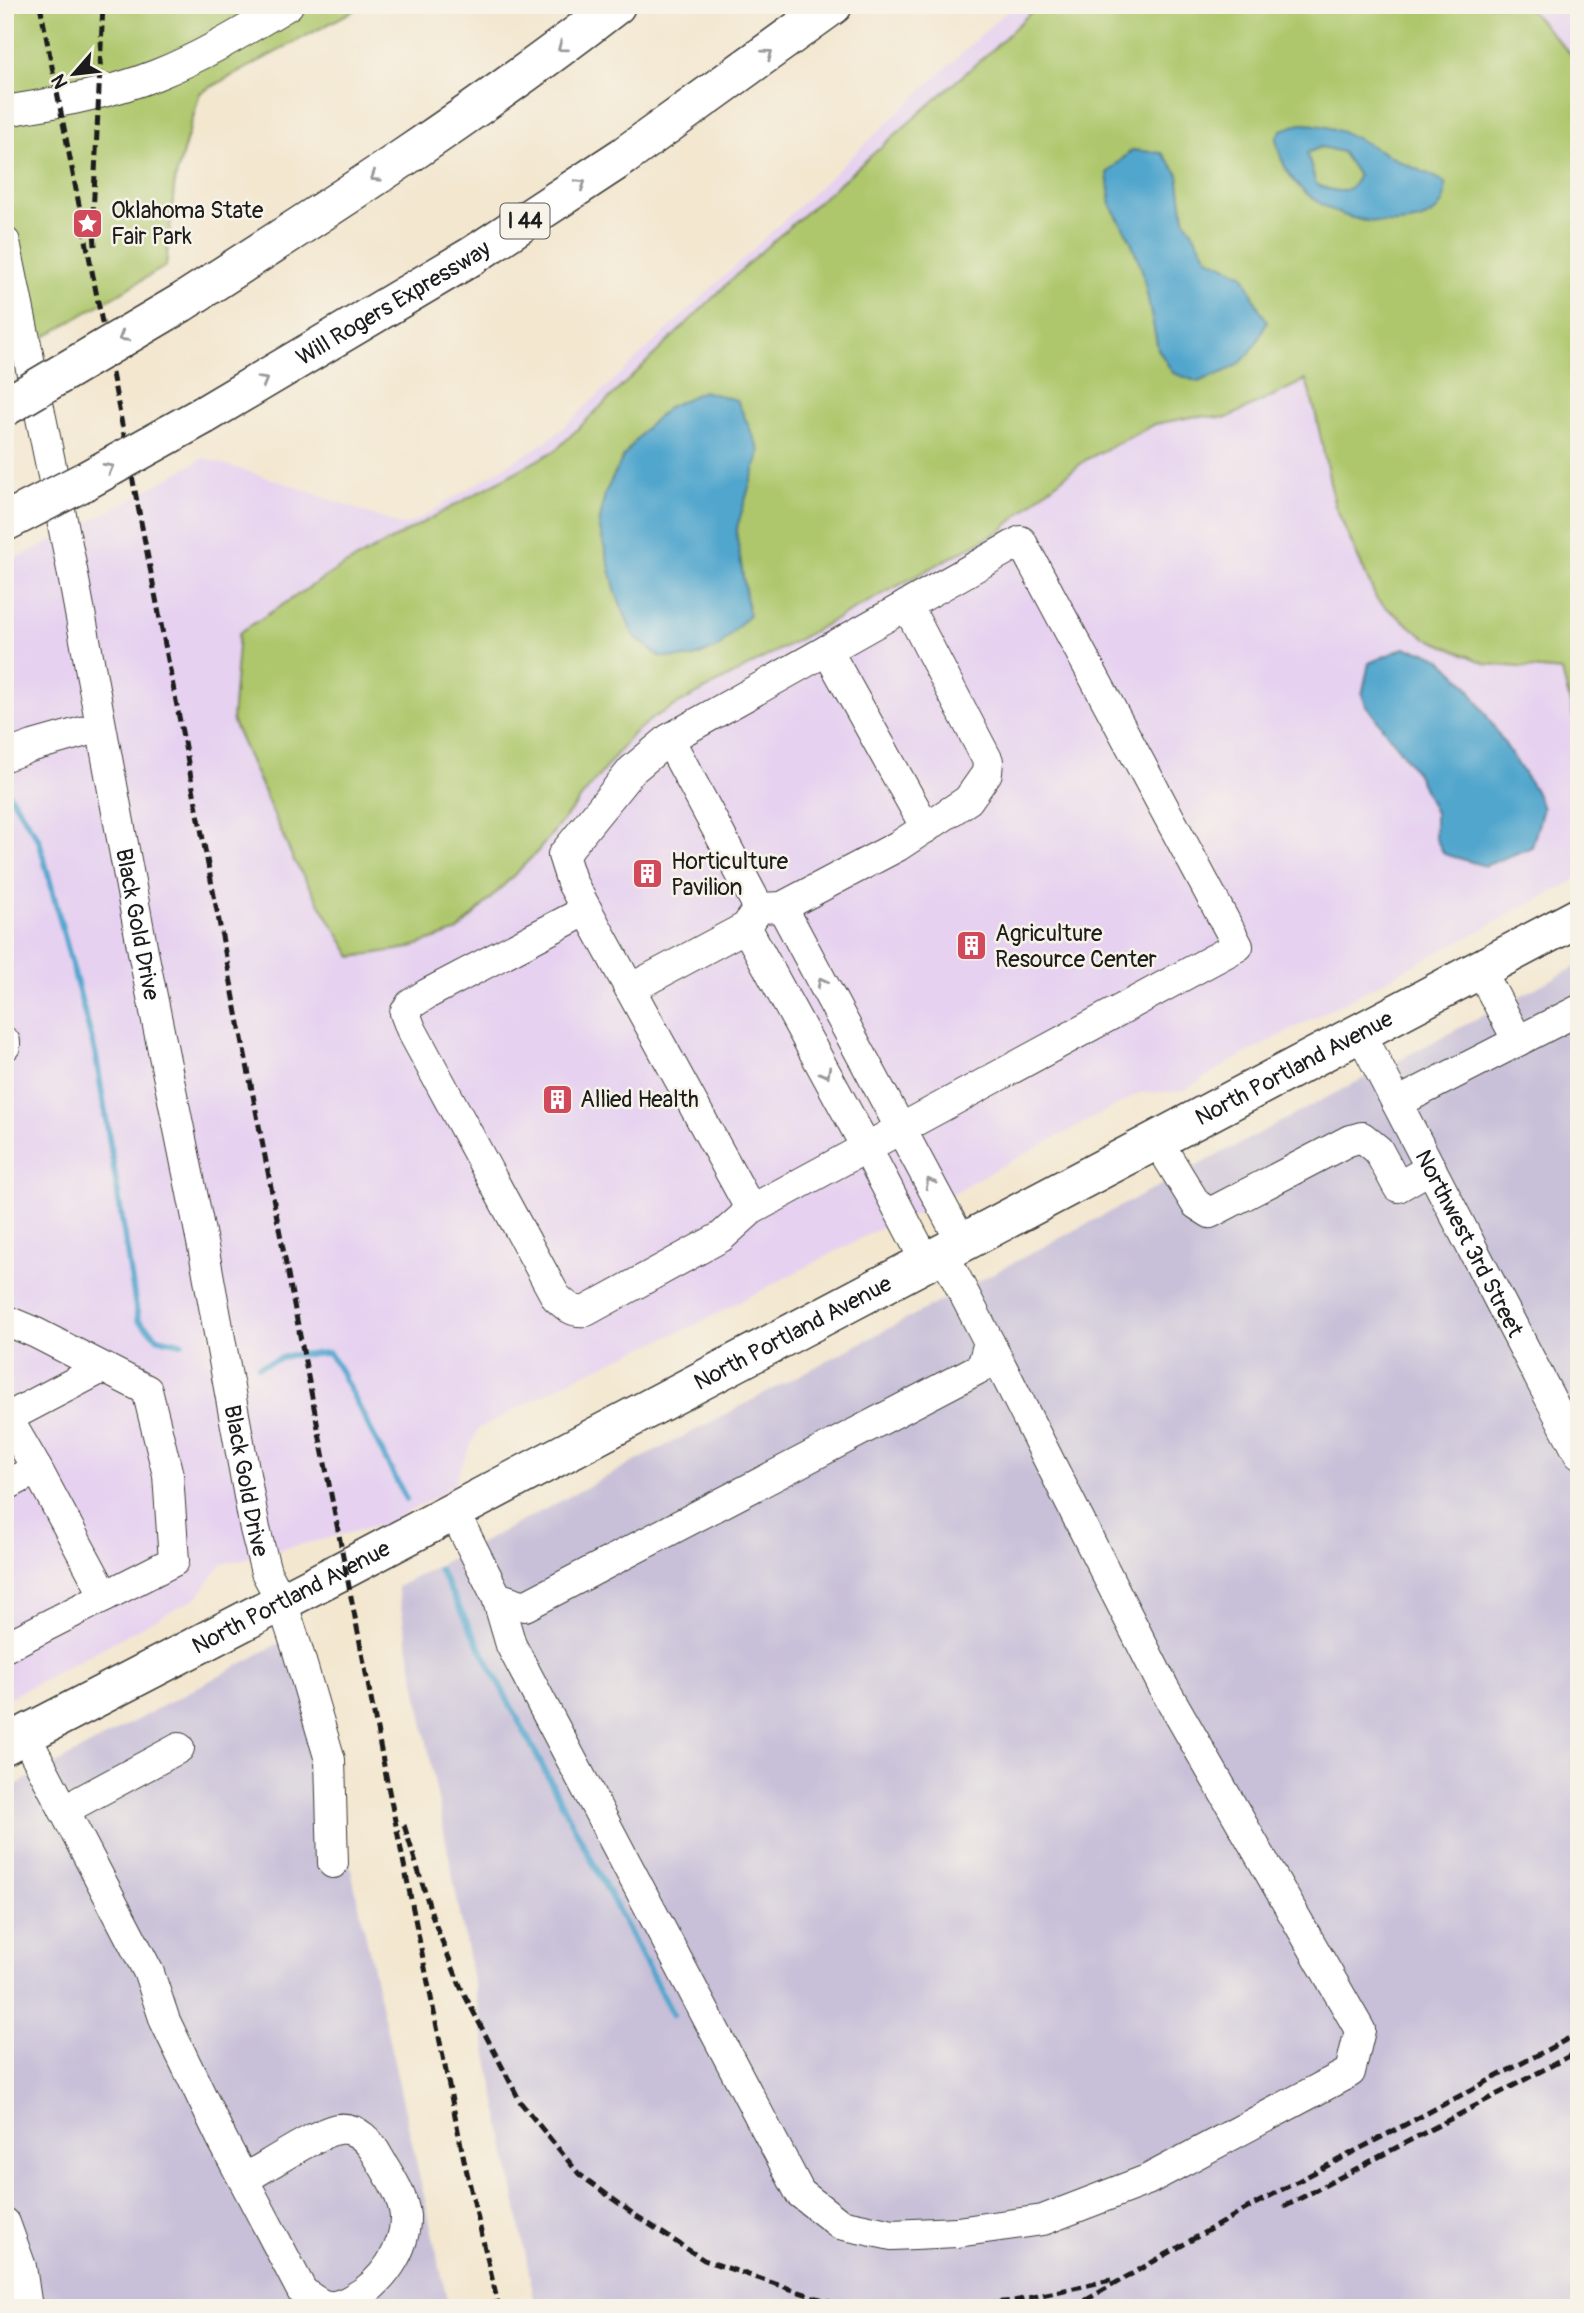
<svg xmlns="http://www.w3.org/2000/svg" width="1584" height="2313" viewBox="0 0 1584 2313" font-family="Pangolin,sans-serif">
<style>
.built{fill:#e6d2f0}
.industrial{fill:#c8bfd8}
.green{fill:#aec76c;stroke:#657244;stroke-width:2}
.water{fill:#51a6cd;stroke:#366174;stroke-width:2;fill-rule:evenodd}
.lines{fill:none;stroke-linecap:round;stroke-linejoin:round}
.stream{stroke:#51a6cd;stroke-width:6}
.minor-casing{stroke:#3c3a37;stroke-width:32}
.major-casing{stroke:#3c3a37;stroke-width:41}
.highway-casing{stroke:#3c3a37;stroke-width:41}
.minor{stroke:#fff;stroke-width:30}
.major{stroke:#fff;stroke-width:38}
.highway{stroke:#fff;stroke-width:38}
.rail{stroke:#1c1c1c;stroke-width:5;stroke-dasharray:10 5;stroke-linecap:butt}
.highway-bridge-casing{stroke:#3c3a37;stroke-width:41;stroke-linecap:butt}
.highway-bridge{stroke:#fff;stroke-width:38}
.oneway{stroke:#999}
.labels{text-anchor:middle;stroke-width:5;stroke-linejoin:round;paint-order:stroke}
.shield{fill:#f7f3e8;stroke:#5e5c59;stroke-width:2}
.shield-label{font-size:21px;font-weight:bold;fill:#1c1c1c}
.poi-label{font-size:23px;fill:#1c1c1c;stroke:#f7f3e8;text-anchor:start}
.street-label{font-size:23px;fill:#1c1c1c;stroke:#f7f3e8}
</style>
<rect width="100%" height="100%" fill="#f7f3e8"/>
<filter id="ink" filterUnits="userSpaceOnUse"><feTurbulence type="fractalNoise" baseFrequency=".0143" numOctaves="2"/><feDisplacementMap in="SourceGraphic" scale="14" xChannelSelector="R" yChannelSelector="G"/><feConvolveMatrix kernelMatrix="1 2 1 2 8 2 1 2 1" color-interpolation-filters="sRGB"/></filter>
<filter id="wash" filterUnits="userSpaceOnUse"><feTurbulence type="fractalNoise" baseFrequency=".00686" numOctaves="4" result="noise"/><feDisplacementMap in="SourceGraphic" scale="28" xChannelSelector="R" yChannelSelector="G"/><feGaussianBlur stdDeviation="1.57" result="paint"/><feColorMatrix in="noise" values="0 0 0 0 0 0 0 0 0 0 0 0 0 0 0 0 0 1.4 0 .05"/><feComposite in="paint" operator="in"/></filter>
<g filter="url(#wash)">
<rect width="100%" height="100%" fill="#f3e7d0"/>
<!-- built -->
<path class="built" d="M1013 5H1579V878L1234 1060 1183 1091 1140 1093 975 1180 923 1212 894 1221 697 1324 578 1376 478 1429 453 1485 443 1493 385 1524 222 1564 197 1597 5 1700V564L97 518 204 458 294 486 397 524 405 525 422 517 547 441 563 428Z"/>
<!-- industrial -->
<path class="industrial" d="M1579 965V2308H536L397 1587Z
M298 1633 449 2308H5V1791Z"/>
<!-- green -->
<path class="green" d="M5 5H364L200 93 175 180 166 266 5 360Z
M1038 5H1525L1579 63V739L1562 671 1487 664 1424 637 1377 600 1335 506 1315 411 1306 380 1227 418 1197 416 1155 424 1087 459 1042 494 1002 530 654 717 633 734 538 851 458 931 409 948 352 957 294 861 232 720 239 633 336 570 556 450 755 257 992 50Z"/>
<!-- water -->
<path class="water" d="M1300 124C1339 123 1367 145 1401 162 1416 170 1431 173 1445 183 1451 235 1371 226 1340 214 1326 208 1306 195 1296 183 1285 171 1279 154 1276 139L1281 130ZM1321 147 1342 152 1358 176C1350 197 1332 192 1316 184L1307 153Z
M1132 150 1162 153 1178 173 1184 218 1208 258 1244 275 1256 303 1267 321C1248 364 1241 366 1198 382L1173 373 1158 349 1142 270 1130 239 1111 206 1107 173Z
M703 391 737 400 760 451 736 531 749 615 718 648 691 658 660 657 633 635 616 593 599 526 605 493 623 457 644 430 668 407Z
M1404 648 1425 652 1441 659 1466 684 1534 789 1543 808 1532 847 1485 866 1444 854 1435 837V813L1416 772 1366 705 1362 695 1369 663Z"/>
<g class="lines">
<!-- stream -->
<path class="stream" d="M5 788 39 840 96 1056 138 1320 158 1338 182 1343
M259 1366 290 1355 329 1353 340 1370 406 1499
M439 1569 673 2015"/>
</g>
</g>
<g filter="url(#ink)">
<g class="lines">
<defs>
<g id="minor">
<path d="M5 111C56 103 108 94 156 75 202 57 246 30 288 5"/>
<path id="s1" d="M5 242 70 559 144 957 205 1257 255 1529 266 1572 282 1602 297 1648 330 1760 333 1863"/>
<path d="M827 650 926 828"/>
<path d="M669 739 759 908"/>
<path d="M5 756 33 746 100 727"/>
<path d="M782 907 962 1243"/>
<path d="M587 910 427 994 411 1004 405 1013 411 1029 556 1297C566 1306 573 1313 586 1311L721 1237 751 1210 1238 946 1021 541 669 739 632 770 563 855 572 883 751 1210"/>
<path d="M746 927 866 1147 926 1262"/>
<path d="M1480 969 1518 1041 1579 1010"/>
<path d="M630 989 746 927 759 908 782 907 898 846 968 800 987 773 988 761 907 605"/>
<path id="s2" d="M1360 1032 1579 1454"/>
<path d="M5 1042V1046"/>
<path d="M1397 1103 1518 1041"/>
<path d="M1157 1140 1196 1204 1210 1213 1348 1141 1362 1137 1378 1150 1398 1187 1431 1168"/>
<path d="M5 1320 36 1333 147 1390 168 1475 174 1561 5 1647"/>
<path d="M5 1414 37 1469 5 1486"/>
<path d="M5 1419 102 1368"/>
<path d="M37 1469 105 1596"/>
<path d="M454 1512 497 1597 525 1606 982 1367 989 1342 943 1253"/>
<path d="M497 1597 511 1645 800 2193 840 2224 892 2235 957 2232 1043 2220 1147 2180 1350 2072 1360 2030 1164 1688 989 1342"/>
<path d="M25 1735 149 1973 165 2021 221 2137 302 2291C310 2297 319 2305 329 2306 337 2307 348 2302 354 2298 382 2283 406 2250 405 2216 403 2195 389 2175 379 2158 371 2143 357 2126 338 2129 320 2131 264 2168 244 2179"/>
<path d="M64 1810 179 1748"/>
<path d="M5 2223 21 2267 27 2308"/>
</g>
<g id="major">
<path id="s3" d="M5 1745 345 1569 1579 917"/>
</g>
<g id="highway">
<path d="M181 303C329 208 477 113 616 5"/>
<path id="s4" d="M204 415 472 256 624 156 833 5"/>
</g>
</defs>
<!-- minor casing -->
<use href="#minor" class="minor-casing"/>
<!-- major casing -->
<use href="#major" class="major-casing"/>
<!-- highway casing -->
<use href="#highway" class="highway-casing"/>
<!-- minor -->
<use href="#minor" class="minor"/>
<!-- major -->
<use href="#major" class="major"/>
<!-- highway -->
<use href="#highway" class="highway"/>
<!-- rail -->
<path class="rail" d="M40 5 388 1786 464 2160 499 2308
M95 246 93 216 103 5
M404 1825 434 1921 461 1988 521 2103 579 2174 632 2213 704 2260 847 2308
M1284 2207 1579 2051
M924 2308 1014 2301 1111 2280
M1072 2308 1251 2206 1579 2033"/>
<defs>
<path id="highway-bridge" d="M5 407 181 303
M5 522 87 480 204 415"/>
</defs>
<!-- highway-bridge casing -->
<use href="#highway-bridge" class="highway-bridge-casing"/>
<!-- highway-bridge -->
<use href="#highway-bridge" class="highway-bridge"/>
</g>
<!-- one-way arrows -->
<defs><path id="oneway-chevron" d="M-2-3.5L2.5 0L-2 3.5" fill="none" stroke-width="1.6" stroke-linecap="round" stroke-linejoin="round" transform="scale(1.75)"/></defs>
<g class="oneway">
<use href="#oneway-chevron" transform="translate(562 47) rotate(143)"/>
<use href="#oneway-chevron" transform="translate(768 54) rotate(-36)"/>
<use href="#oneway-chevron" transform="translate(375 177) rotate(147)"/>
<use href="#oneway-chevron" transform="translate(581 184) rotate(-33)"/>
<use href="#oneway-chevron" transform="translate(123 337) rotate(149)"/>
<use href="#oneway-chevron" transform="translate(263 381) rotate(-30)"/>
<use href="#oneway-chevron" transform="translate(109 468) rotate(-29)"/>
<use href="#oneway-chevron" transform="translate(822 982) rotate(-118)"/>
<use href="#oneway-chevron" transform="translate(826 1073) rotate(61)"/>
<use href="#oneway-chevron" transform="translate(930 1183) rotate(-118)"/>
</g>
</g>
<!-- icons -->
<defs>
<symbol id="sight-square" viewBox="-11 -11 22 22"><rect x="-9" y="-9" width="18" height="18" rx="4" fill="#d1495b" stroke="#f7f3e8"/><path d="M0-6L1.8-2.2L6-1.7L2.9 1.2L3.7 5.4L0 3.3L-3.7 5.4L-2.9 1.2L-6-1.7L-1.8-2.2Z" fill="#fff"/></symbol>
<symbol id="building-square" viewBox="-11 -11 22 22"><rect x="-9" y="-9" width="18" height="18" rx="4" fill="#d1495b" stroke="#f7f3e8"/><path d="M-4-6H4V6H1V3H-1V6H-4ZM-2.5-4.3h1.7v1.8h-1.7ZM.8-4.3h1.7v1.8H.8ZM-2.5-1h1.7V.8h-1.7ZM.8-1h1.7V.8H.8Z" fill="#fff"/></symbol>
</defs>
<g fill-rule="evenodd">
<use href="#sight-square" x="70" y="206" width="35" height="35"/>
<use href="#building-square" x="630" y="856" width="35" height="35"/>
<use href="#building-square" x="954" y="928" width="35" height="35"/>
<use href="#building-square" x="540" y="1082" width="35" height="35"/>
</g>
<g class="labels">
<!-- shield labels -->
<rect class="shield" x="500.5" y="203.5" width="49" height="35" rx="5"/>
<g class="shield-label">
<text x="525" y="228">I 44</text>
</g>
<!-- poi labels -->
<g class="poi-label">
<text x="111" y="218">Oklahoma State<tspan x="111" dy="26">Fair Park</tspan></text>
<text x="671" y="869">Horticulture<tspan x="671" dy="26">Pavilion</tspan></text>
<text x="995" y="941">Agriculture<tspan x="995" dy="26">Resource Center</tspan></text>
<text x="580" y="1107">Allied Health</text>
</g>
<!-- street labels -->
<g class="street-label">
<text dy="8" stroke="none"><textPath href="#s4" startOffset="220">Will Rogers Expressway</textPath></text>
<text dy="8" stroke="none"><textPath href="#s1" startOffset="695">Black Gold Drive</textPath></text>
<text dy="8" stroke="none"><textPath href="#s3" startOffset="1456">North Portland Avenue</textPath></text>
<text dy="8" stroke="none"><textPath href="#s2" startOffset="238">Northwest 3rd Street</textPath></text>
<text dy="8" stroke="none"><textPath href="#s3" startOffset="889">North Portland Avenue</textPath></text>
<text dy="8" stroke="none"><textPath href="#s1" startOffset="1262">Black Gold Drive</textPath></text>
<text dy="8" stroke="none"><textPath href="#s3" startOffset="322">North Portland Avenue</textPath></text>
</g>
</g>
<!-- margin -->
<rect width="1584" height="2313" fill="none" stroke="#f7f3e8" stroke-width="28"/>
<!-- north arrow -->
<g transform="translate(74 74) rotate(242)" stroke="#f7f3e8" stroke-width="5" paint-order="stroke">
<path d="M0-5L12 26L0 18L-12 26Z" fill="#1c1c1c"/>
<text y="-10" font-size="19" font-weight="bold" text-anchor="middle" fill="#1c1c1c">N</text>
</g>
</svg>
